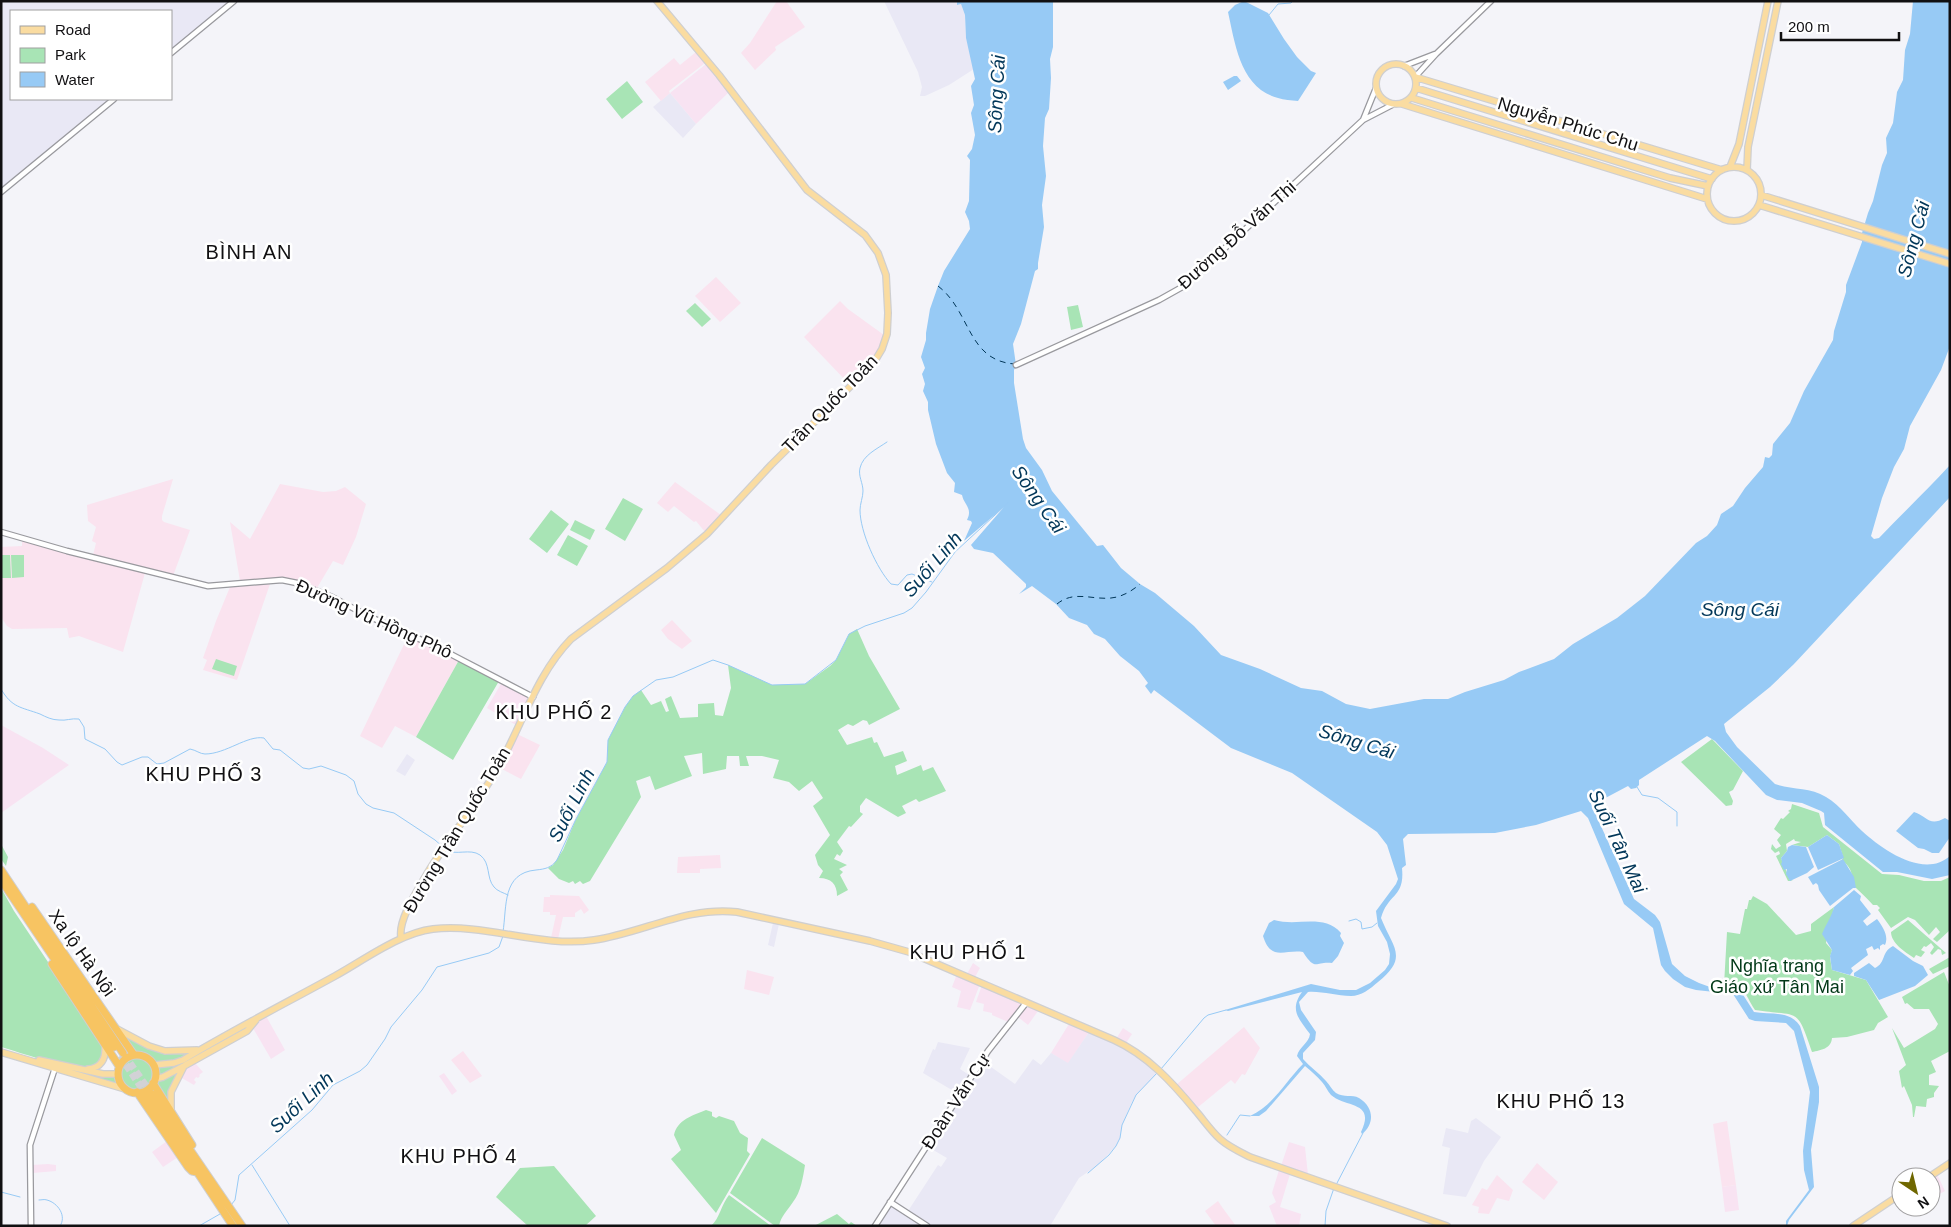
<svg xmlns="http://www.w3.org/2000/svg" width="1951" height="1227" viewBox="0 0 1951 1227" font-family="Helvetica,sans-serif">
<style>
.commercial{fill:#f8e3f2}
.built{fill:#e9e8f5}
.education{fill:#fae3ef}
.green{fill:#a8e4b5}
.water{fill:#97caf5}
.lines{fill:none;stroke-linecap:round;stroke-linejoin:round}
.stream{stroke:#97caf5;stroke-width:1}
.ferry{stroke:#023759;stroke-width:1;stroke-dasharray:6 5;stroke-linecap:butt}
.highway-tunnel{stroke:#d2d2d6;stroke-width:7;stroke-dasharray:7 3.5;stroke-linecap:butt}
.minor-casing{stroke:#99999e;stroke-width:7}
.major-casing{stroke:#cfcfd0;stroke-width:8}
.highway-casing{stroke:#cfcfd0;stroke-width:9}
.minor{stroke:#fff;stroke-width:4.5}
.major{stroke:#fadca1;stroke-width:5.5}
.highway{stroke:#f7c462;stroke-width:7}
.labels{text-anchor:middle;stroke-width:5;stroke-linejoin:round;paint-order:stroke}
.street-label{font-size:18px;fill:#111012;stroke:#fff}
.park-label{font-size:18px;fill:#013817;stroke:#fff}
.water-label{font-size:19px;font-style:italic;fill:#023759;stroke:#fff}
.quarter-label{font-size:20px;letter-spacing:1px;fill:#111012;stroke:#fff}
</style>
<rect width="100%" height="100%" fill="#f4f4f9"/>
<!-- commercial -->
<path class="commercial" d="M706 64 729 92 696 124 670 93Z
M502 682 530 698 516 725 487 708Z
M1 725 43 748 69 765 1 813Z
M973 963 980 968 975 977 967 974Z
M957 974 980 984 970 1010 957 1007 961 991 952 987Z
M982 985 1022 1004 1008 1022 992 1015V1013L983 1011 984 1004 976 1002Z
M1027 1006 1038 1011 1028 1025 1018 1017Z
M266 1016 285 1050 271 1059 253 1028 258 1021Z
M1069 1024 1089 1032 1068 1064 1051 1053Z
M1123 1028 1132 1034 1126 1043 1116 1039Z
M195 1063 203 1072 199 1075 200 1076 198 1078 196 1077 194 1080 196 1082 194 1085 180 1077 185 1069Z
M444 1073 457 1091 452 1095 439 1076Z
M167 1141 178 1157 163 1167 152 1152Z
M1289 1142 1305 1147 1308 1175 1281 1166Z
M48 1164 56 1165V1171L33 1173 32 1165Z
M1279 1170 1290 1174 1280 1207 1301 1214 1299 1226H1277L1269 1206 1276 1202 1272 1193Z
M1937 1174 1945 1191 1934 1197 1931 1193V1178Z
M1736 1185 1739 1210 1725 1212 1722 1187Z"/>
<!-- built -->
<path class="built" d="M1 1H230L171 50V11H11V99H111L1 189Z
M884 1H957L958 5 961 4 965 15 966 38 974 69 949 85 925 96H920L922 87 918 72Z
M670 93 696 124 683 138 653 107Z
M407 754 415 760 405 776 396 771Z
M773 923 779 924 774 947 768 945Z
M1089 1032 1132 1051 1157 1073 1136 1095 1130 1106 1122 1125 1120 1138 1116 1146 1098 1165 1079 1178 1050 1226H931L908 1211 938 1165 941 1167 947 1158 928 1147 984 1062 1015 1084 1033 1059 1041 1065 1051 1053 1068 1063Z
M938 1042 970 1048 960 1069 969 1075 957 1093 923 1073 933 1049 935 1050Z
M1476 1118 1501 1137 1484 1161 1466 1197 1443 1194 1450 1148 1442 1146 1446 1128 1468 1133 1471 1121Z
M891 1205 923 1226H877Z"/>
<!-- education -->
<path class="education" d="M777 1H786L805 27 775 47 776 50 755 70 741 53 750 43Z
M696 52 705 63 669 91 670 93 661 101 645 82 674 58 680 65Z
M716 277 741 303 720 322 695 296Z
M840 301 848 309 884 335 879 349 871 363 849 384 804 337Z
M173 479 162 516V520L164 522 190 530 173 576 93 555 96 543 92 541 96 527 88 521 87 505Z
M675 482 721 515 705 532 696 521 694 522 674 506 668 512 657 503Z
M280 484 323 492 336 491 345 487 366 504 356 537 343 565 333 561 317 588 291 579 240 581 230 522 250 539Z
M22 539 65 553 145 573 123 652 79 636 69 638 67 628 12 629 7 626 1 617V547L22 546Z
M270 584 237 680 203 670 207 660 203 658 216 621 230 587Z
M672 620 692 641 682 649 668 639 661 630Z
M408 636 459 660 416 737 395 726 382 748 360 736Z
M517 734 540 745 521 779 500 768Z
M720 855 721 868 700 869V873H677L678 857Z
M550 895 579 896 589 910 584 914 581 909 575 913V917H563L558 939 551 938 556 915H550V912H543L544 897H550Z
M747 970 774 977 769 995 744 989Z
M1244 1027 1260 1048 1245 1075 1242 1074 1235 1084 1231 1080 1197 1108 1176 1085Z
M463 1051 482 1076 470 1083 451 1060Z
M1727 1121 1736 1185 1722 1187 1713 1124Z
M1537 1163 1558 1182 1544 1200 1522 1182Z
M1497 1175 1513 1190 1509 1201 1497 1198 1489 1214 1478 1213 1479 1207 1472 1205 1482 1188 1487 1190Z
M1218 1201 1222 1207 1236 1226H1216L1205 1211Z"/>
<!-- green -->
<path class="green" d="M627 81 643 102 622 119 606 99Z
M695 303 711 319 702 327 686 311Z
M1078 305 1083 327 1071 330 1067 307Z
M623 498 643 509 625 541 605 529Z
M551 510 569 524 547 553 529 539Z
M575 520 595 530 590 540 570 530Z
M568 535 588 546 577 566 557 555Z
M1 555H10L11 578H1Z
M11 555H24V577L12 578Z
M857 629 869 656 900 709 869 725 867 721 863 720 853 726 848 724 838 730 847 745 872 737 874 743 877 742 884 757 903 751 907 761 895 766 897 775 921 765 923 771 933 767 946 791 919 802 916 799 902 806 906 813 898 817 866 798 860 806V812L863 814 851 827 849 826 837 842 843 851 840 856 837 854 834 859 847 865 839 869 843 872 840 875 848 890 837 896C837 884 831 878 819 878L823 871 818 865 815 855 830 835 813 806 823 798 812 781 799 791 789 782 773 778 779 760 762 756H746L749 766H740L739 756H727L726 769 703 774 702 753 684 756 692 776 655 790 650 776 636 781 641 797 590 881 583 884 580 881 575 884 573 881 569 883 559 879 548 868 553 865 563 850 576 819 607 762 608 740 625 707 633 696 641 690 651 705 661 701 666 712 669 711 665 699 671 696 680 718 698 717V704L714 703 715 715 723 716 731 688 728 665 772 685 805 684 830 666 836 660 849 634Z
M216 659 237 666 234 676 212 669Z
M459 660 499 681 453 760 416 737Z
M1712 739 1743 771 1733 790 1729 792 1733 801 1732 805 1726 806 1681 762Z
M1792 804 1819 813 1823 827 1882 874 1899 875 1924 881H1941L1950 877V930L1937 942 1933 939 1940 932 1936 927 1929 935 1915 920 1908 917 1891 928 1878 910 1880 908 1877 905H1873C1868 899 1862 894 1856 888 1851 883 1855 868 1842 861L1843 857 1839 844 1827 835 1808 847 1792 845 1801 842 1795 841 1794 839 1786 844 1787 851 1781 858 1790 880 1793 881H1788L1776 856 1780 854 1779 851 1775 853 1771 849 1772 844 1776 849 1781 846 1777 840 1781 835 1774 829 1781 818 1783 819 1790 812 1788 811 1791 809Z
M1 844 8 857 6 866 1 859Z
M1 888 14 911 104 1046V1054L97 1065C69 1071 29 1055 1 1047Z
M1753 896 1767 904 1796 935 1811 931V924L1834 907 1826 943 1832 950 1830 957 1832 970 1866 980 1888 1017 1878 1023 1874 1030 1847 1037 1832 1038C1831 1049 1821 1050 1812 1052 1796 1005 1799 1017 1755 1010 1743 992 1748 987 1724 985L1727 932 1740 934 1745 909H1747L1749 900H1751Z
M1908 920 1946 953 1942 955 1941 950 1938 949 1932 955 1930 953 1934 947 1931 943 1926 947 1924 946 1921 950 1925 952 1921 957 1916 955 1914 958C1905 952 1891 943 1891 932Z
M1950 957V966L1933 974 1929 969Z
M1944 972 1950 987V1051L1931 1061 1936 1072 1929 1075V1085L1939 1086 1934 1093V1097L1927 1099 1926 1107 1916 1106 1914 1117H1913L1912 1105 1904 1086 1902 1088 1899 1071 1906 1065 1892 1028 1904 1048 1935 1029 1938 1024 1929 1009H1914L1907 1003 1905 1004 1902 997Z
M248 1025 246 1029 164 1075 158 1076 157 1067 175 1065Z
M122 1033 149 1048 190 1053 174 1061 155 1063 147 1055 135 1053Z
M120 1074a17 17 0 1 1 34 0a17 17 0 1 1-34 0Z
M59 1067 116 1077 118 1085Z
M180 1071 177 1077 170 1106 156 1083 157 1081 166 1079Z
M706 1110 712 1112V1116L716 1118 719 1116 734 1121 740 1133 748 1138 747 1151 750 1154 716 1213 671 1159 681 1150 674 1135C677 1120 693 1115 706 1110Z
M762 1138 805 1165C803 1177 801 1192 793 1202 787 1211 781 1216 779 1226H775L730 1193Z
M554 1166 596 1216 585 1226H528L496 1197 520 1168Z
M729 1195 771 1226H711C720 1218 721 1205 729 1195Z
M837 1214 849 1224 851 1222 857 1226H814Z"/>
<!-- water -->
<path class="water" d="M957 1H1053V47L1050 59 1051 78 1049 109 1045 118 1043 146 1046 176 1042 205 1044 227 1038 263V269L1035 271 1021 324 1013 344 1016 365 1014 370V383L1023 439 1026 448 1042 470 1052 491 1097 546 1103 545 1121 568 1140 584 1155 593 1194 626 1221 655 1260 669 1301 688 1322 691 1346 704 1370 709 1424 699H1448L1465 692 1504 680 1519 672 1554 659 1573 644 1617 618 1645 596 1696 543 1707 536 1717 525 1721 514 1733 506 1745 488 1763 467 1765 457 1769 458 1772 455 1773 444 1790 423 1804 391 1833 340 1834 331 1846 292V285L1862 242V233L1868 213 1873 201 1882 165 1887 153 1886 138 1893 123 1897 92 1903 80 1905 50 1910 34 1913 1H1950V346L1941 370 1910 426 1904 449 1894 467 1882 498 1871 536 1874 539 1879 538C1903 513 1927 490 1950 465V497L1794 664 1770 687 1724 724 1726 732 1737 747 1775 784C1792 790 1810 787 1826 797 1841 806 1850 820 1862 831 1883 850 1924 879 1950 856V875L1932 879 1897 872H1883L1825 825 1824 813 1821 811 1802 803 1777 800 1766 795 1715 741 1707 736 1639 780V785L1636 788 1631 789 1628 786 1596 803 1593 802 1591 804 1634 899 1655 915 1660 922 1672 964 1685 976 1699 983 1710 987 1740 990 1754 1012C1770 1015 1790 1010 1800 1026L1819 1087V1102L1811 1150 1814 1187 1789 1220 1787 1226H1786V1221L1809 1190 1804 1170 1803 1151 1810 1092 1794 1031 1786 1023 1755 1021 1749 1019 1733 994 1696 990 1685 987 1673 979 1665 971 1661 965 1653 928 1624 904 1588 818 1581 811 1536 825 1495 833 1408 834 1403 839 1406 865 1402 868C1405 898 1388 893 1381 918 1393 948 1409 957 1378 982 1370 989 1361 996 1351 996 1336 996 1322 991 1308 992L1299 1002 1301 1010 1316 1032 1315 1040 1303 1053V1059C1310 1067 1319 1073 1326 1081 1330 1085 1332 1090 1336 1093 1344 1098 1352 1094 1359 1098 1374 1107 1375 1124 1362 1134L1361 1132C1376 1101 1346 1108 1331 1095 1327 1091 1326 1086 1322 1082 1317 1076 1311 1071 1305 1066L1266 1111 1259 1116H1250C1273 1106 1285 1082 1303 1064L1297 1056C1299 1047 1309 1043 1310 1034 1299 1019 1289 1010 1302 992L1228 1011 1225 1010 1311 984 1340 990H1356L1370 983 1385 970 1389 964 1390 954 1387 942 1378 926 1376 911 1396 884 1398 879 1387 845 1377 832 1292 773 1231 748 1154 690 1151 694 1145 686 1148 683 1139 671 1120 656 1105 639 1094 634 1087 625 1069 618 1056 604 1032 586 1019 594 1026 587V584L993 553 974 549 971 545 1004 507 964 541 972 523 971 521 967 520C973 508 964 505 962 495L954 492 955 483 947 473 936 444 928 410V402L923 391 925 384 922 374 925 368 921 357 926 340V333L930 309 938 286 944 271 970 229 969 221 965 212 969 201 970 160 967 156 972 149 975 135 971 113 974 105 971 86 975 79 966 38 965 15 961 4 957 5Z
M1244 1 1268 13 1284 39 1297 57 1311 71 1316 73 1298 101C1291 100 1284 100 1278 98 1240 88 1235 43 1228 12L1235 5Z
M1234 76H1237L1241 81 1228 90 1223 82Z
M1914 812C1927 816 1929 827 1945 818L1950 821V837L1939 853H1932L1924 849 1918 848 1896 831Z
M1827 835 1839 844 1844 858 1818 870 1808 847Z
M1792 845 1806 847 1814 867 1807 873 1790 881 1786 874 1787 869 1784 870 1781 864 1782 862 1781 858 1787 851 1788 847Z
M1843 859 1854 877 1856 888H1853L1830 906 1819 890 1818 885 1816 883 1813 885 1808 877Z
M1854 890 1861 896 1860 900 1871 914 1863 921 1867 926 1877 919C1883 927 1889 936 1885 945L1883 944 1880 946V950L1878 948 1874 950 1872 946 1866 949 1868 955 1851 968 1853 971 1850 975 1832 970 1830 956 1832 950 1822 934C1826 924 1831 918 1834 907Z
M1274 920C1298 927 1323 913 1341 933L1340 936 1344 943 1338 956 1332 963C1315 961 1316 972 1303 952 1285 949 1271 962 1263 936L1269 923Z
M1893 946 1913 961 1923 966 1928 975 1915 986 1879 1000 1866 980 1854 976V973L1869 963 1875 968C1886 963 1881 952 1893 946Z"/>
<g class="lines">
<!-- stream -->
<path class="stream" d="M1269 15 1278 4 1291 3 1293 1
M887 442C877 449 863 455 860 468 858 476 863 483 863 491 863 497 860 504 860 510 860 532 877 569 891 584L898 585 907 575 912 574 932 582
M1 689C12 708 21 707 40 714 46 717 52 720 59 720 66 721 71 718 79 719L84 727 85 739 105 749 117 762 122 765 142 757H148L157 764 164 763 190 749C196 750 200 754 205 754 226 754 247 735 264 738L273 749 280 750 303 768 309 769 321 766 346 775 354 781 358 794 366 804 373 808 394 813 435 840 443 847
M1637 787 1642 795 1658 798 1677 812V826
M445 850C456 856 470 848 480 855 491 863 486 878 494 887 497 891 504 893 508 895
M1349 921 1356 919 1361 922 1362 929 1372 927 1377 923
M503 932C507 906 502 873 536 870 545 869 551 868 557 860L576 819 607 762 608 740 625 707 633 696 656 680 673 677 713 660 728 665 772 685 805 684 836 660 849 634 865 626 904 613 912 608 926 592 955 552 1008 503
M1161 1069 1204 1018 1208 1015 1226 1010
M1227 1135 1240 1115 1250 1116
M252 1165 290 1226
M1088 1173 1109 1155 1116 1146 1120 1138 1122 1125 1136 1095 1158 1072
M1336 1185 1363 1133
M1 1192 20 1197
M39 1200C42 1200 44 1199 47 1200 58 1203 67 1216 60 1226
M231 1205 235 1200 239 1175 312 1110 333 1085 360 1071 367 1065 385 1039 391 1027 422 990 437 967 489 953 499 947 503 936
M199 1226 220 1214
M1325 1226 1326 1211 1334 1188"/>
<!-- ferry -->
<path class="ferry" d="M938 286C971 311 967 361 1015 364
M1057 604C1074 590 1092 600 1111 598 1122 597 1132 591 1140 584"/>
<!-- highway-tunnel -->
<path class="highway-tunnel" d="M120 1056 147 1096
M130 1063 151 1093"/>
<defs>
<path id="minor" d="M171 53 234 1
M1404 66 1435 54
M1415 77 1436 54 1491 1
M1363 120 1376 88
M1 192 114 99
M1016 365 1159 300 1184 286 1363 120 1392 105
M1 532 67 551 196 583 208 586 282 580 297 583 332 597 366 615 437 647 533 697
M890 1202 927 1226
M31 1226 30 1145 55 1068
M875 1226 988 1051 1026 1003"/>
<path id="major" d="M1376 84a20 20 0 1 1 40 0a20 20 0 1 1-40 0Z
M1415 77 1722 170
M1416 88 1712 179
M1412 98 1670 178 1708 186
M1402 104 1707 199
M1707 194a27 27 0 1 1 54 0a27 27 0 1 1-54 0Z
M1730 167 1739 144 1768 1
M1747 170 1748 147 1778 1
M1761 195 1950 254
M1759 205 1950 264
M401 937C398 919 419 888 428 872 451 835 479 802 500 764 523 722 537 674 571 639L667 568 707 534 771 465 873 364 882 349 887 334 888 313 886 275 878 253 865 235 807 190 719 75 657 1
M117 1029 149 1046 165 1051 197 1050
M1 1052 125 1089
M39 1060 103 1074H118
M154 1065 174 1063 183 1060C233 1030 284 1004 335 976 364 960 400 933 433 929 486 923 540 948 594 940 642 933 688 906 737 912L870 941 909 952 1114 1040C1147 1055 1172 1082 1195 1110 1203 1119 1211 1131 1220 1139 1229 1147 1240 1152 1250 1157L1447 1226
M88 1069C101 1068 106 1059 105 1046
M155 1079 163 1077 184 1066 247 1031 256 1020
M171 1113V1092L184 1066
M1929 1177 1950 1163
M1853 1226 1901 1194"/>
<path id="highway" d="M1 870 123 1053
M1 880 114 1047
M32 907 134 1055
M52 964 119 1066
M118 1074a19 19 0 1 1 38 0a19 19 0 1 1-38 0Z
M153 1083 192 1145
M137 1092 188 1167 192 1171 197 1172
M151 1093 242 1226
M147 1096 233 1226"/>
</defs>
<!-- minor casing -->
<use href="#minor" class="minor-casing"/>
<!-- major casing -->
<use href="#major" class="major-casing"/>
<!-- highway casing -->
<use href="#highway" class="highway-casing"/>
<!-- minor -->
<use href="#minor" class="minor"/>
<!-- major -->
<use href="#major" class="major"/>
<!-- highway -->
<use href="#highway" class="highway"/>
</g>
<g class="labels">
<!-- street labels -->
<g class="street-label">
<text transform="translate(1568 124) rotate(17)" y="6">Nguyễn Phúc Chu</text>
<text transform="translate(1237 235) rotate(-42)" y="6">Đường Đỗ Văn Thi</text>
<text transform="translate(830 404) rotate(-46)" y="6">Trần Quốc Toản</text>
<text transform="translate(374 619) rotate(24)" y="6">Đường Vũ Hồng Phô</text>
<text transform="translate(457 830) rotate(-59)" y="6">Đường Trần Quốc Toản</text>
<text transform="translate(82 953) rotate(55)" y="6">Xa lộ Hà Nội</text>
<text transform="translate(956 1101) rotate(-57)" y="6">Đoàn Văn Cự</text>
</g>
<!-- park labels -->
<g class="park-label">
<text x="1777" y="972">Nghĩa trang<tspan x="1777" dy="21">Giáo xứ Tân Mai</tspan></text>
</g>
<!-- water labels -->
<g class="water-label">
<text transform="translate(996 94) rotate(-87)" y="7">Sông Cái</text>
<text transform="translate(1913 239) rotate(-75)" y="7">Sông Cái</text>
<text transform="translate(1039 499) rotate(55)" y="7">Sông Cái</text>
<text transform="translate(932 564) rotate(-49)" y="7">Suối Linh</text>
<text x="1740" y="616">Sông Cái</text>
<text transform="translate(1357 741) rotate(17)" y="7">Sông Cái</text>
<text transform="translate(571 805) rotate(-63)" y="7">Suối Linh</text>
<text transform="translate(1618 841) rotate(65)" y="7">Suối Tân Mai</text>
<text transform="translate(301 1102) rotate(-43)" y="7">Suối Linh</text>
</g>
<!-- quarter labels -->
<g class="quarter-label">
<text x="249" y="259">BÌNH AN</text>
<text x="554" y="719">KHU PHỐ 2</text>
<text x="204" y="781">KHU PHỐ 3</text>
<text x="968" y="959">KHU PHỐ 1</text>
<text x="1561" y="1108">KHU PHỐ 13</text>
<text x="459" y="1163">KHU PHỐ 4</text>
</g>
</g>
<!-- border -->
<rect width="1951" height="1227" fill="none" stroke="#111012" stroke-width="5"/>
<!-- legend -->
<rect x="10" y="10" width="162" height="90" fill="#ffffff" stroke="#a09fa0"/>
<rect x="20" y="26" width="25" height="8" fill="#fadca1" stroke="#a09fa0"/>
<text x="55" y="35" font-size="15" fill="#111012">Road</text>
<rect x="20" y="48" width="25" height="15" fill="#a8e4b5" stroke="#a09fa0"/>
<text x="55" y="60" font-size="15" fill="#111012">Park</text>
<rect x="20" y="72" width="25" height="15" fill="#97caf5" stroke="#a09fa0"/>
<text x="55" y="85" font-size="15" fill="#111012">Water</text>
<!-- north arrow -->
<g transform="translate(1916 1192) rotate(145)"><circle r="24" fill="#ffffff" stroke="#a09fa0"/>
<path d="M0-4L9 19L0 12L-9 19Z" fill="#6f6700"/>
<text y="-8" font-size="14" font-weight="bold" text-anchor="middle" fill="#111012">N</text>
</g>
<!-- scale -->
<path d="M1781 32v8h118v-8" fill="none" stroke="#111012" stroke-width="2.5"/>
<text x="1788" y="32" font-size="15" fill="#111012" stroke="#ffffff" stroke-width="4" paint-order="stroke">200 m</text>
</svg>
